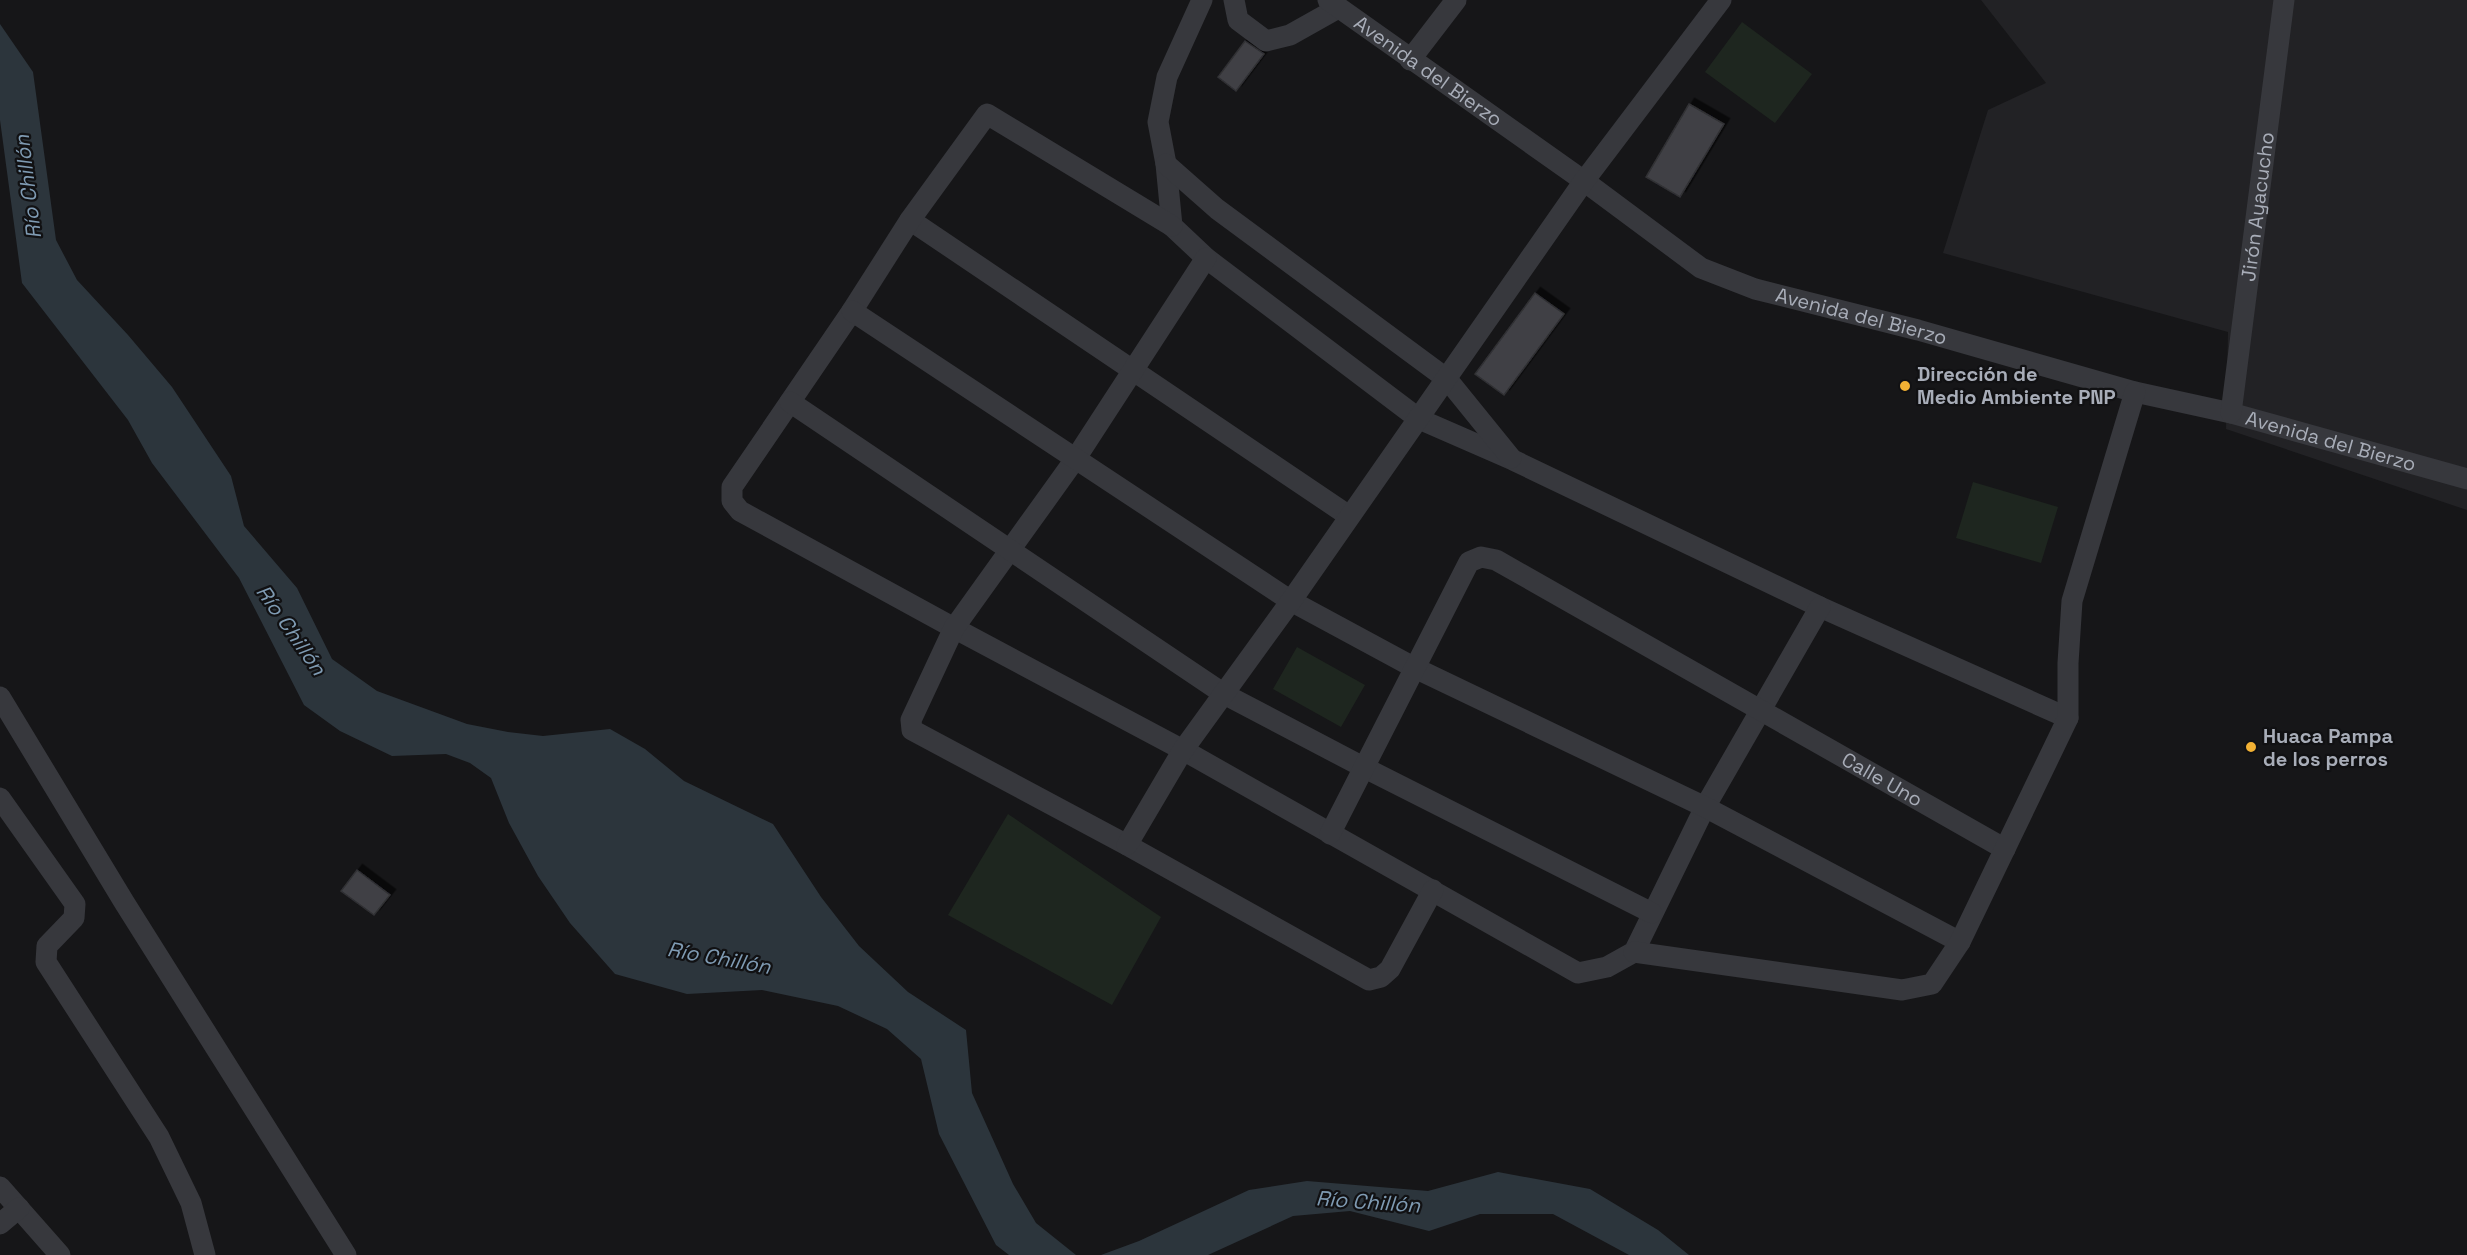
<svg xmlns="http://www.w3.org/2000/svg" width="2467" height="1255" viewBox="0 0 2467 1255" font-family="'Space Grotesk',sans-serif">
<style>
.built{fill:#222225}
.green{fill:#1e261f}
.water{fill:#2c353c}
.building{fill:#404145;stroke:#303034;stroke-width:1.5;filter:url(#shadow)}
.lines{fill:none;stroke-linecap:round;stroke-linejoin:round}
.minor{stroke:#37383d;stroke-width:21}
.poi-dot{fill:#f2b134;stroke:#111113;stroke-width:2}
.labels{text-anchor:middle;stroke-width:4.5;stroke-linejoin:round;paint-order:stroke}
.street-label{font-size:20px;fill:#a8adb8;stroke:#111113}
.poi-label{font-size:20px;font-weight:bold;fill:#a8adb8;stroke:#111113;text-anchor:start}
.water-label{font-size:21px;font-style:italic;fill:#7f9bb3;stroke:#111113}
</style>
<defs>
<filter id="shadow"><feDropShadow dx="5.5" dy="-5.5" stdDeviation="0" flood-color="#0009"/></filter>
</defs>
<rect width="100%" height="100%" fill="#161618"/>
<!-- built -->
<path class="built" d="M1981 0H2467V510L2226 429 2228 332 1943 253 1988 110 2046 83Z"/>
<!-- green -->
<path class="green" d="M1742 22 1812 74 1775 123 1705 72Z
M1973 482 2058 507 2041 563 1956 538Z
M1297 647 1365 685 1341 727 1273 689Z
M1008 814 1161 917 1112 1005 948 915Z"/>
<!-- water -->
<path class="water" d="M0 24 33 72 56 240 77 280 128 335 172 387 231 476 244 526 297 588 332 659 377 691 467 724 508 732 543 736 610 729 645 749 684 781 773 824 821 897 859 946 908 992 966 1030 972 1093 1013 1184 1036 1223 1076 1255H1009L996 1245 939 1134 921 1059 887 1029 838 1006 762 990 687 994 615 974 570 923 538 876 509 823 491 778 470 763 446 754 392 756 340 731 304 705 239 578 152 463 128 420 22 283 0 120Z
M1498 1172 1590 1189 1658 1230 1689 1255H1629L1553 1214H1480L1429 1231 1350 1211 1293 1216 1208 1255H1101L1139 1241 1249 1190 1307 1181 1428 1191Z"/>
<!-- building -->
<path class="building" d="M1245 41 1264 54 1236 91 1218 77Z
M1689 104 1724 124 1680 197 1646 177Z
M1535 293 1564 314 1504 395 1475 374Z
M357 870 390 895 374 915 341 891Z"/>
<g class="lines">
<!-- minor -->
<g class="minor">
<path d="M1202 0 1167 77 1158 122 1166 164 1172 226 1206 258 1419 419 1513 460 1820 607 2068 718"/>
<path d="M1234 0 1238 20 1266 41 1290 35 1338 8"/>
<path id="s1" d="M1328 0 1584 181 1701 268 1755 289 1918 330 2135 392 2231 413 2467 479"/>
<path d="M1410 60 1456 0"/>
<path d="M1166 164 1217 209 1447 379 1511 458"/>
<path d="M910 220 1349 516"/>
<path d="M1172 226 987 114 910 220 852 311 732 487V501L740 511 954 628 1183 750 1578 973 1607 967 1634 952 1705 807 1820 607"/>
<path d="M1206 258 1076 458 954 628 911 720 912 730 1127 845 1369 980 1381 977 1390 969 1433 890"/>
<path d="M852 311 1291 601 1415 668 1705 807 1960 942"/>
<path d="M790 402 1224 694 1365 768 1652 913"/>
<path id="s2" d="M2231 413 2284 0"/>
<path d="M0 697 124 902 346 1255"/>
<path d="M0 798 75 904 74 918 47 946 46 962 159 1137 191 1203 205 1255"/>
<path id="s3" d="M1330 834 1469 562 1481 557 1496 560 2005 849"/>
<path d="M1127 845 1183 750 1291 601 1584 181 1721 0"/>
<path d="M1634 952 1902 990 1932 984 1960 942 2068 718V663L2072 601 2135 392"/>
<path d="M0 1187 60 1255"/>
<path d="M0 1224 19 1208"/>
</g>
</g>
<!-- markers -->
<g class="poi-dot">
<circle cx="1905" cy="386" r="6"/>
<circle cx="2251" cy="747" r="6"/>
</g>
<g class="labels">
<!-- street labels -->
<g class="street-label">
<text dy="7" stroke="none"><textPath href="#s1" startOffset="123">Avenida del Bierzo</textPath></text>
<text dy="7" stroke="none"><textPath href="#s2" startOffset="208">Jirón Ayacucho</textPath></text>
<text dy="7" stroke="none"><textPath href="#s1" startOffset="627">Avenida del Bierzo</textPath></text>
<text dy="7" stroke="none"><textPath href="#s1" startOffset="1113">Avenida del Bierzo</textPath></text>
<text dy="7" stroke="none"><textPath href="#s3" startOffset="778">Calle Uno</textPath></text>
</g>
<!-- poi labels -->
<g class="poi-label">
<text x="1917" y="381">Dirección de<tspan x="1917" dy="23">Medio Ambiente PNP</tspan></text>
<text x="2263" y="743">Huaca Pampa<tspan x="2263" dy="23">de los perros</tspan></text>
</g>
<!-- water labels -->
<g class="water-label">
<text transform="translate(28 187) rotate(-97)" y="7">Río Chillón</text>
<text transform="translate(291 630) rotate(55)" y="7">Río Chillón</text>
<text transform="translate(719 958) rotate(10)" y="7">Río Chillón</text>
<text transform="translate(1368 1202) rotate(4)" y="7">Río Chillón</text>
</g>
</g>
</svg>
